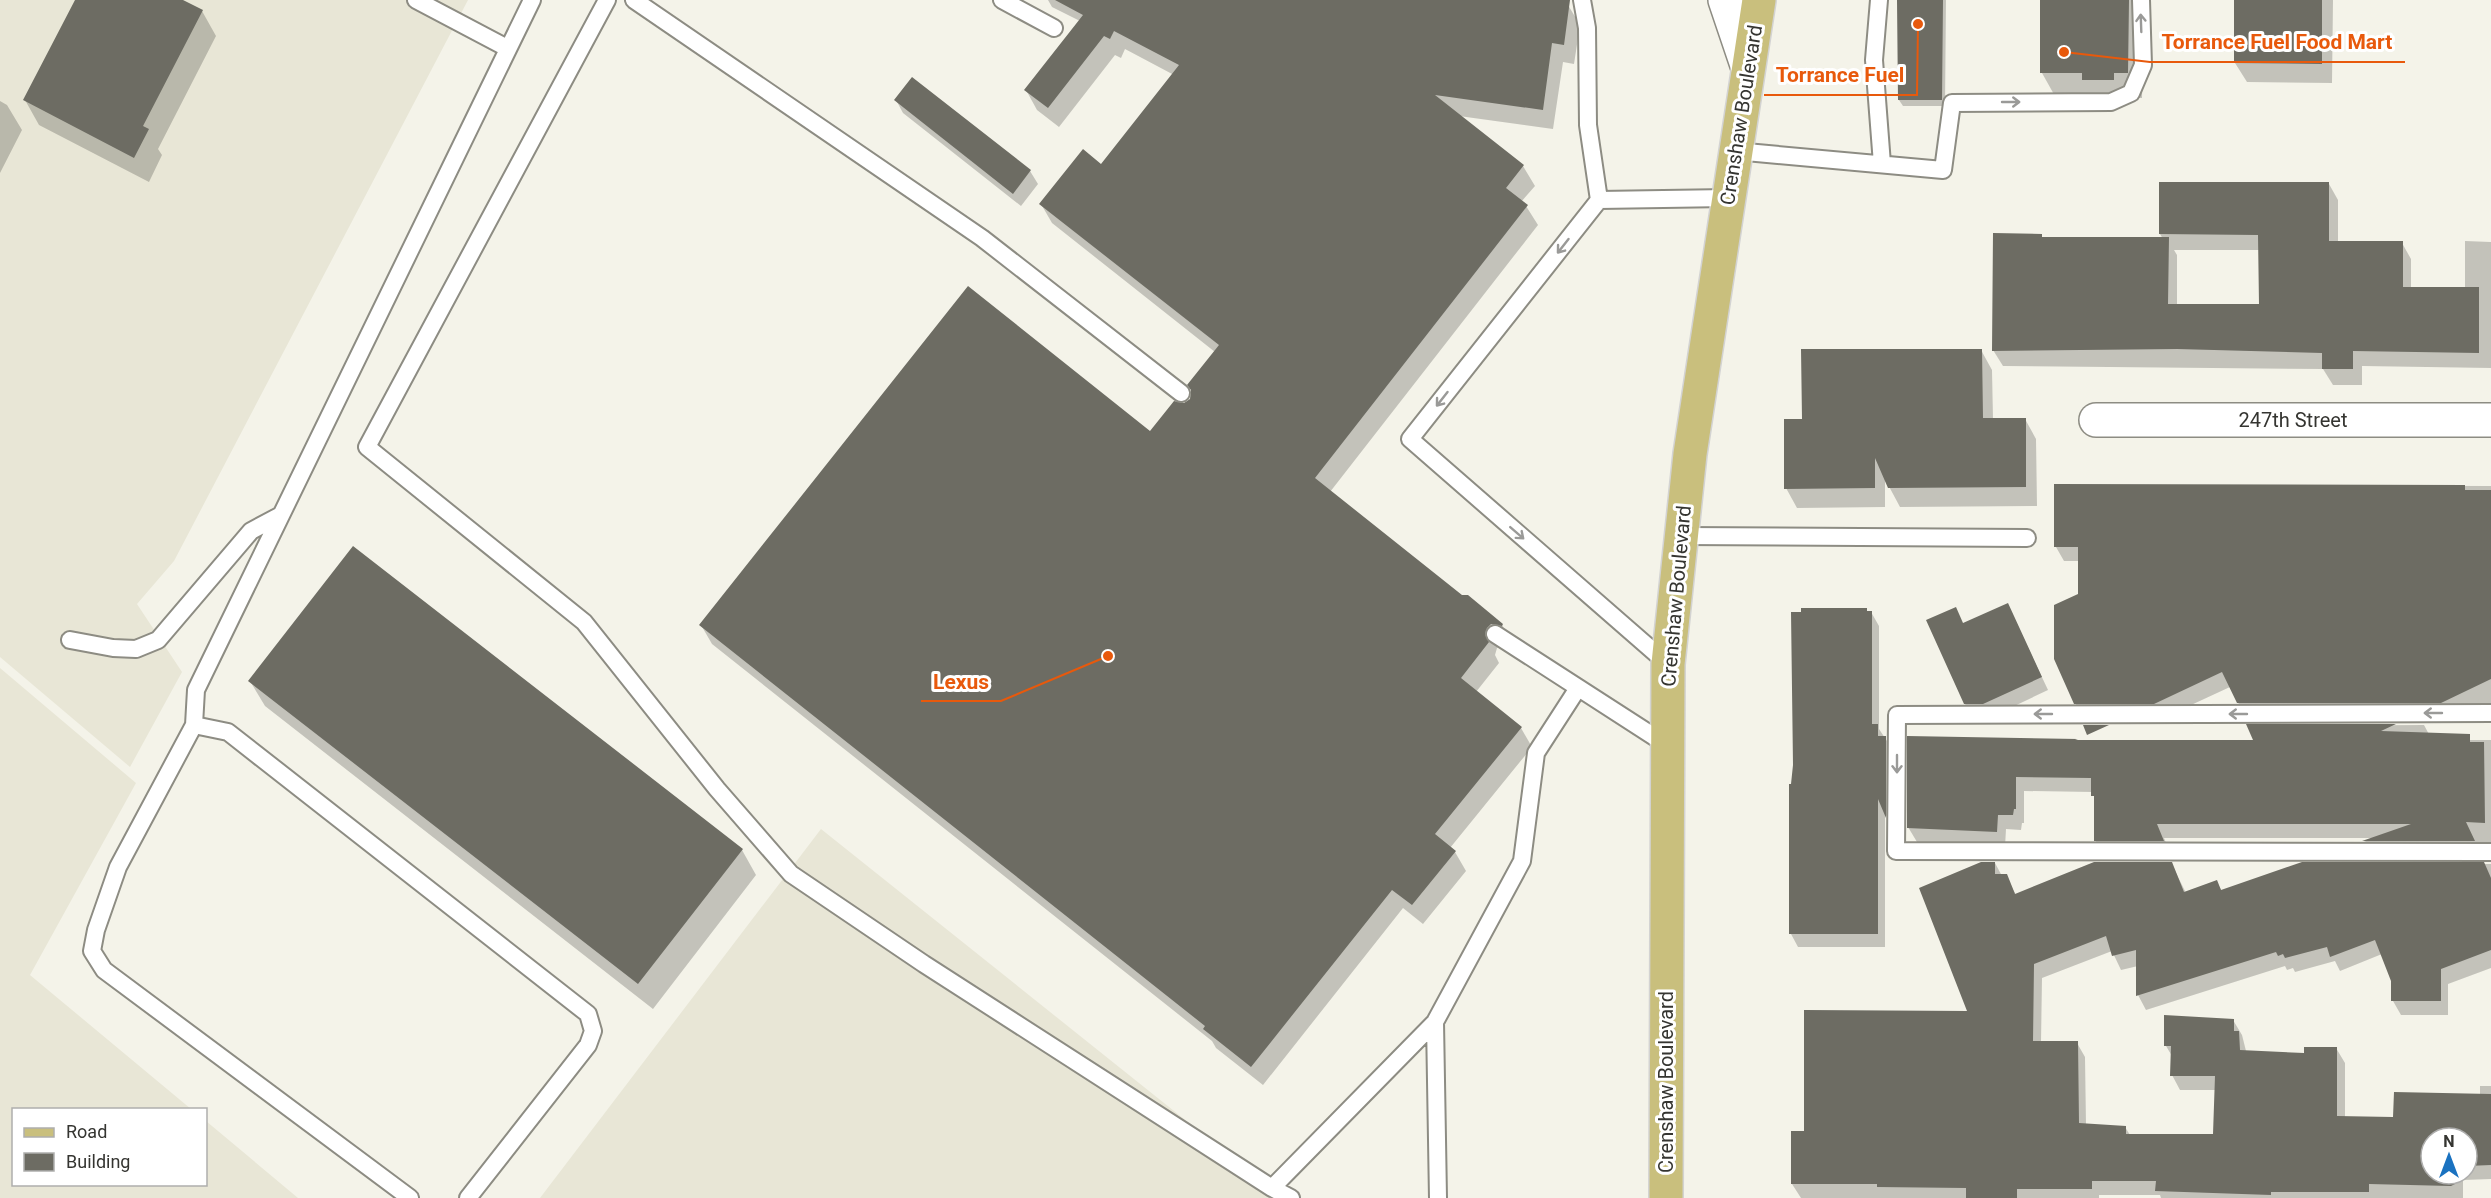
<svg xmlns="http://www.w3.org/2000/svg" width="2491" height="1198" viewBox="0 0 2491 1198" font-family="Roboto,sans-serif">
<style>
.built{fill:#e8e6d6}
.shadow{fill:#0003;fill-rule:evenodd}
.building{fill:#6d6c63}
.lines{fill:none;stroke-linecap:round;stroke-linejoin:round}
.service-casing{stroke:#8d8c83;stroke-width:20}
.minor-casing{stroke:#8d8c83;stroke-width:36}
.secondary-casing{stroke:#8d8c83;stroke-width:36}
.primary-casing{stroke:#d3d3d2;stroke-width:36}
.service{stroke:#fff;stroke-width:16}
.minor{stroke:#fff;stroke-width:33}
.secondary{stroke:#fff;stroke-width:33}
.primary{stroke:#c9bf7d;stroke-width:33}
.oneway{stroke:#9a9a98}
.labels{text-anchor:middle;stroke-width:6;stroke-linejoin:round;paint-order:stroke}
.street-label{font-size:20px;fill:#353531;stroke:#fff}
.leader{fill:none;stroke:#e8590c;stroke-width:2}
.callout-dot{fill:#e8590c;stroke:#fff;stroke-width:2}
.callout-label{font-size:21px;text-anchor:middle;font-weight:bold;fill:#e8590c;stroke:#fff;stroke-width:6;stroke-linejoin:round;paint-order:stroke}
</style>
<rect width="100%" height="100%" fill="#f4f3e9"/>
<!-- built -->
<path class="built" d="M0 0H468L174 561 137 604 182 672 130 767 0 657Z
M0 668 136 783 30 975 191 1109 14 1110V1184H206V1121L298 1198H0Z
M821 829 1283 1198H540Z"/>
<!-- shadow -->
<path class="shadow" d="M76 0H180L202 11 216 36 158 149 162 155 149 182 39 125 25 100Z
M1048 0H1559L1568 5 1580 25 1574 64 1563 62 1553 129 1459 116 1523 166 1535 186 1521 202 1526 206 1538 225 1330 492 1462 596 1502 625 1513 644 1502 643 1497 648 1495 655 1499 663 1476 692 1521 728 1532 747 1450 848 1455 852 1466 871 1423 924 1403 908 1263 1085 1216 1048 1212 1041 712 644 701 625 1151 433 1180 405 1190 401 1215 352 1052 223 1041 204 1102 166 1174 75 1125 49 1121 58 1115 55 1059 127 1037 110 1026 90 1080 21 1052 7Z
M1899 0H1946L1945 106H1903L1899 100Z
M2042 0H2144L2142 98H2127V104H2098L2056 98 2042 73Z
M2236 0H2333L2332 83 2247 82 2235 63Z
M913 79 1030 171 1038 184 1021 206 903 113 896 100Z
M0 101 7 105 22 130 0 173Z
M2329 184 2338 200V243H2402L2411 259V289H2465V241L2491 242V368L2362 366V385H2333L2323 369 2003 366 1993 350 2043 239H2163L2160 234ZM2174 250H2259L2260 305 2177 306V255Z
M1981 350 1992 370 1993 419H2025L2036 439 2037 506 1900 507 1885 479V507L1797 508 1786 488 1803 421Z
M2056 485 2491 486V713L2246 718 2230 687 2163 718H2084L2075 703 2080 561H2064L2056 547Z
M2008 605 2048 690 1991 717H1973L1965 704Z
M1868 612H1871L1879 626V729L1893 750 1892 826 1885 813V947H1798L1791 934Z
M250 681 742 850 756 875 653 1009 265 706Z
M2424 725 2432 740H2491V856L2372 855 2364 842 2373 838H2164L2171 855H2104L2095 840V800L2093 792 2024 791V823H2022L2021 830 2006 829 2005 847 1917 842 1908 827 2077 741 2256 742 2248 726Z
M1995 863 2002 876H2006L2016 895 2171 863 2186 893 2216 882 2222 891 2302 864H2491V968L2448 984V1015H2401L2393 1001V981L2382 954 2340 971 2335 961 2295 972 2293 968 2287 970 2285 966 2146 1010 2138 995V966L2121 970 2112 951 2042 978 2041 1043H2077L2085 1057 2086 1125 2125 1127 2130 1135H2215L2216 1090H2180L2172 1075V1056L2166 1046 2233 1020 2242 1035 2246 1051 2305 1055 2336 1048 2345 1063V1117L2395 1119 2480 1096V1086H2491V1179L2463 1180V1198H2161L2160 1195H2099V1198H1801L1792 1184 1805 1132 1969 1012ZM2431 1138H2467V1174H2431Z"/>
<!-- building -->
<path class="building" d="M75 0H183L203 10 143 126 149 129 134 158 23 100Z
M1055 0H1570L1564 45 1552 43 1543 110 1435 95 1524 165 1506 188 1528 205 1315 478 1462 595H1468L1503 624 1502 626 1491 624 1487 628 1485 634 1489 642 1461 678 1522 727 1435 834 1456 851 1412 905 1392 890 1251 1067 1203 1029 1205 1026 699 625 968 286 1150 431 1174 401 1184 403 1190 399 1191 390 1187 385 1219 345 1039 204 1083 149 1101 164 1179 65 1114 31 1110 39 1104 36 1048 108 1024 90 1083 15Z
M1897 0H1943L1942 100H1898Z
M2040 0H2129L2128 73H2114V80H2082V73H2040Z
M2234 0H2322V64L2234 63Z
M912 77 1031 170 1013 194 894 100Z
M2159 182H2329V241H2403V287H2479V353L2353 351V369H2322V353L2177 349 1992 351 1993 233 2042 234V237H2169L2168 304H2259L2258 235 2159 234Z
M1801 349H1982L1983 418H2026V487L1888 488 1875 458V488L1784 489V419H1802Z
M2054 484 2465 485V490H2491V679L2441 703H2237L2222 672 2154 704H2074L2054 659V605L2078 594V547H2054Z
M353 546 743 849 638 984 248 681Z
M2008 603 2042 677 1983 704H1964L1926 620 1956 607 1963 623Z
M1801 608H1867V611H1872V724H1878V736H1886V818L1878 799V934H1789V784H1791L1793 765 1791 612H1801Z
M2246 724H2396L2381 731 2470 734V742H2484L2485 823 2466 822 2475 841H2362L2411 824H2157L2164 841H2094V796H2091V778L2016 777V809H2014L2013 815H1998L1997 832 1907 828V736L2078 739 2075 740H2253Z
M2083 725H2109L2087 735Z
M1981 862H1995V874H2007L2015 894 2094 862H2172L2184 892 2217 880 2221 890 2302 862H2484L2491 878V950L2441 969V1001H2391V981L2375 940 2330 957 2327 947 2285 958 2283 954 2278 956 2276 952 2136 996V950L2112 956 2106 936 2034 964 2033 1041H2078L2079 1123 2126 1126V1134H2213L2215 1076H2170L2171 1046H2164V1015L2234 1019V1031H2239L2240 1050 2304 1053V1047H2337V1116L2393 1117 2394 1092 2491 1094V1165L2467 1166V1138H2431V1174H2456L2455 1184 2451 1186 2369 1184V1192H2271V1195L2155 1191 2156 1181H2092V1189H2017V1198H1966V1188L1877 1187V1184H1791V1131H1804V1010L1967 1011 1919 888Z"/>
<g class="lines">
<defs>
<path id="service" d="M416 0 507 48
M607 0 367 447 584 622 717 789 791 874 924 964 1272 1188 1435 1022 1522 861 1536 753 1578 688
M634 0 982 238 1181 393
M1002 0 1054 28
M1582 0 1587 28 1588 125 1599 200 1410 439 1668 664
M1879 0 1874 60 1882 164
M1735 151 1943 170 1952 103 2111 102 2131 93 2143 65 2141 0
M1599 200 1728 198
M1681 536 2027 538
M1495 634 1667 745
M70 640 113 648 136 649 158 640 251 531 281 515
M2491 713 1897 715 1896 851 2491 852
M194 725 228 732 588 1014 593 1031 588 1045 468 1198
M1435 1022 1438 1198
M1272 1188 1291 1198
M410 1198 104 970 92 951 96 930 118 867 194 725 196 690 532 0"/>
<path id="minor" d="M2096 420H2491"/>
<path id="secondary" d="M1725 0 1748 68"/>
<path id="primary" d="M1666 1198 1668 664 1690 454 1759 0"/>
</defs>
<!-- service casing -->
<use href="#service" class="service-casing"/>
<!-- minor casing -->
<use href="#minor" class="minor-casing"/>
<!-- secondary casing -->
<use href="#secondary" class="secondary-casing"/>
<!-- primary casing -->
<use href="#primary" class="primary-casing"/>
<!-- service -->
<use href="#service" class="service"/>
<!-- minor -->
<use href="#minor" class="minor"/>
<!-- secondary -->
<use href="#secondary" class="secondary"/>
<!-- primary -->
<use href="#primary" class="primary"/>
</g>
<!-- one-way arrows -->
<defs><path id="oneway-shaft" d="M-6 0H5M1.5-3L5.5 0L1.5 3" fill="none" stroke-width="1.6" stroke-linecap="round" stroke-linejoin="round" transform="scale(1.5)"/></defs>
<g class="oneway">
<use href="#oneway-shaft" transform="translate(2141 23) rotate(-92)"/>
<use href="#oneway-shaft" transform="translate(2011 102)"/>
<use href="#oneway-shaft" transform="translate(1563 246) rotate(128)"/>
<use href="#oneway-shaft" transform="translate(1442 399) rotate(128)"/>
<use href="#oneway-shaft" transform="translate(1517 533) rotate(41)"/>
<use href="#oneway-shaft" transform="translate(2433 713) rotate(180)"/>
<use href="#oneway-shaft" transform="translate(2043 714) rotate(180)"/>
<use href="#oneway-shaft" transform="translate(2238 714) rotate(180)"/>
<use href="#oneway-shaft" transform="translate(1897 764) rotate(90)"/>
</g>
<g class="labels">
<!-- street labels -->
<g class="street-label">
<text transform="translate(1741 115) rotate(-81)" y="7">Crenshaw Boulevard</text>
<text x="2293" y="427">247th Street</text>
<text transform="translate(1676 596) rotate(-85)" y="7">Crenshaw Boulevard</text>
<text transform="translate(1666 1082) rotate(-90)" y="7">Crenshaw Boulevard</text>
</g>
</g>
<!-- callouts -->
<path class="leader" d="M2064 52L2150 62H2405M1918 24L1917 95H1764M1108 656L1001 701H921"/>
<g class="callout-dot">
<circle cx="2064" cy="52" r="6"/>
<circle cx="1918" cy="24" r="6"/>
<circle cx="1108" cy="656" r="6"/>
</g>
<g class="callout-label">
<text x="2277" y="49">Torrance Fuel Food Mart</text>
<text x="1840" y="82">Torrance Fuel</text>
<text x="961" y="689">Lexus</text>
</g>
<!-- legend -->
<rect x="12" y="1108" width="195" height="78" fill="#ffffff" stroke="#aeaead" stroke-width="1.5"/>
<rect x="24" y="1128" width="30" height="9" fill="#c9bf7d" stroke="#aeaead" stroke-width="1.5"/>
<text x="66" y="1138" font-size="18" fill="#353531">Road</text>
<rect x="24" y="1153" width="30" height="18" fill="#6d6c63" stroke="#aeaead" stroke-width="1.5"/>
<text x="66" y="1168" font-size="18" fill="#353531">Building</text>
<!-- north arrow -->
<g transform="translate(2449 1156)"><circle r="28" fill="#ffffff" stroke="#aeaead" stroke-width="1.5"/>
<path d="M0-4.5L10 22L0 15L-10 22Z" fill="#1a72c0"/>
<text y="-9" font-size="16" font-weight="bold" text-anchor="middle" fill="#353531">N</text>
</g>
</svg>
